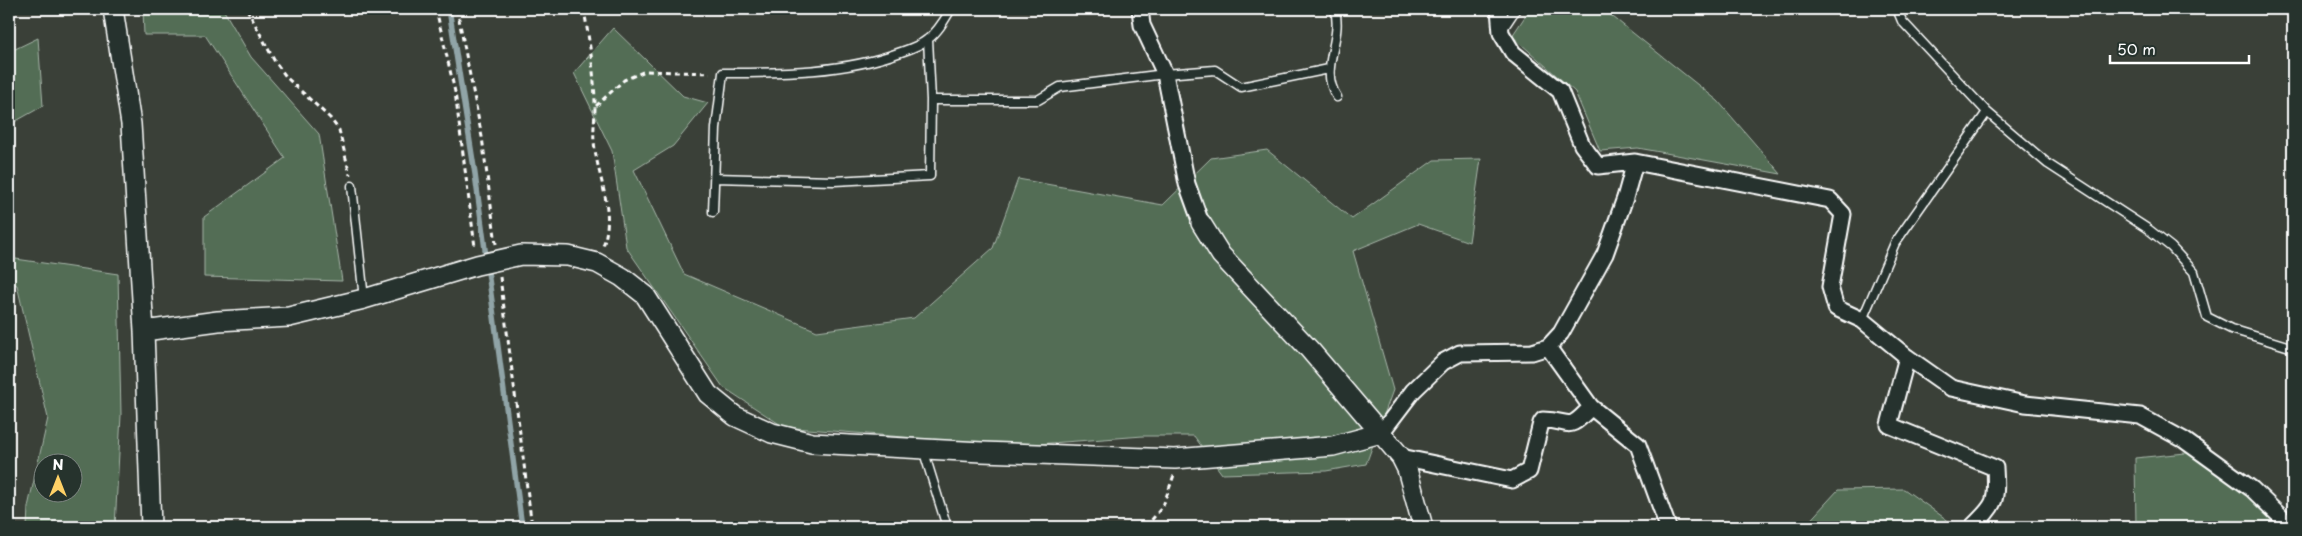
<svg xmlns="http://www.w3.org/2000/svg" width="2302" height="536" viewBox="0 0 2302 536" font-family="'Playpen Sans',sans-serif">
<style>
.green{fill:#526d55;stroke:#a8b6aa;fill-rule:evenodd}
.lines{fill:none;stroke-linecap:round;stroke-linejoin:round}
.stream{stroke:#90a4a7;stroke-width:5.5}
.service-casing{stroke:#fff;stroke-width:11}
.minor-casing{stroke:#fff;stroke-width:19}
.tertiary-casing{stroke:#fff;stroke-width:22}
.path{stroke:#fff;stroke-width:3;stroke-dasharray:5 4;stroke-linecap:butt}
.service{stroke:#26332d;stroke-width:8}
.minor{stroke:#26332d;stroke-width:15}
.tertiary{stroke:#26332d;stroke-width:19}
</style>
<rect width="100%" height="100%" fill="#3a4038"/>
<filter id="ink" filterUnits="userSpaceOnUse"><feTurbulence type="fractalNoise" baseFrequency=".02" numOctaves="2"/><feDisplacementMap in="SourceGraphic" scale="10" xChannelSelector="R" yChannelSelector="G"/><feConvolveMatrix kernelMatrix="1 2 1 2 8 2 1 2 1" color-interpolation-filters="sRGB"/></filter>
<g filter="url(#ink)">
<!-- green -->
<path class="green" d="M143 9H223L251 57 319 134 342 281 204 277V217L285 158 205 35H144Z
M1530 9H1603L1718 101 1781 174 1638 148 1600 151 1575 92 1512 36Z
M613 28 683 96 708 103 673 146 634 170 684 274 817 331 914 318 993 248 1018 179 1163 205 1211 158 1267 150 1352 219 1434 160 1481 159 1469 242 1418 224 1353 251 1393 390 1366 464 1326 471 1222 474 1194 436H1143L1011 446 784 427 723 387 626 247 612 151 574 73Z
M38 38 43 106 9 125V52Z
M9 258 118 274 121 415 115 527H27L28 507 48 418 17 285 9 283ZM42 464H72V494H42Z
M2206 451 2281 527H2136L2135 458Z
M1904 489 1957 527H1804L1838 490Z"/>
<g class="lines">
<!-- stream -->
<path class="stream" d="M449 9 475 174 522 527"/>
<defs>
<path id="service" d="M1335 9C1343 42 1318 68 1337 97
M1897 9 1902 21 1987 112 2048 164 2148 229 2171 247 2194 272 2207 317 2231 329 2293 348
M1502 30 1516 9
M931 100H1038L1060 87 1165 74 1215 70 1241 87 1329 69
M715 178 834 181 930 176 931 100 928 39
M352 186 364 299
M713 212 716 128 723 73C782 73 844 73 901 52 910 49 921 45 928 39 938 32 945 19 951 9
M1862 320 1895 243 1987 112
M923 449 947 527"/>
<path id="minor" d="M1140 9 1142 25 1165 74 1187 184 1201 223
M1499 9 1501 33 1513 53 1560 91 1582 145 1598 166 1635 162 1830 200 1843 214 1830 287 1836 308 1862 320 1907 357 1951 388 2025 404 2140 416 2184 440 2252 489 2283 519 2288 527
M1548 347 1591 407 1638 445 1668 527
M1907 357 1889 425 1995 468C1997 502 1996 504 1972 527
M1381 433 1413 391 1443 362 1460 353 1532 352 1548 347 1561 333 1605 254 1625 198 1635 162
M1401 457 1512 480 1529 471 1541 423 1543 420C1572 420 1566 434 1591 407"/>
<path id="tertiary" d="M113 9 131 124 144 331 151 527
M1201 223 1221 255 1310 350 1401 457 1407 469 1423 527
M144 331 218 321 289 317 364 299 477 265 521 255 568 256 597 263 622 277 645 295 708 394 735 416 772 433 812 443 982 452 1175 459 1333 446 1381 433"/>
</defs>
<!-- service casing -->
<use href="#service" class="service-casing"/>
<!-- minor casing -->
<use href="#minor" class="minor-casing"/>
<!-- tertiary casing -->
<use href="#tertiary" class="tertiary-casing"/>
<!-- path -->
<path class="path" d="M247 9 274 60 287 78 330 118 339 130 350 175
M436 9 455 92 475 247
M457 9 482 137 496 244
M584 9C589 41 595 74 595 107 595 119 593 130 594 141 597 178 616 209 603 246
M596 106 624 80 645 71 710 73
M500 277 532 527
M1146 527 1163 506 1174 475"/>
<!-- service -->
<use href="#service" class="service"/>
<!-- minor -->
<use href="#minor" class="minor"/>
<!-- tertiary -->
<use href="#tertiary" class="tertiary"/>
</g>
</g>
<!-- margin -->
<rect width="2302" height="536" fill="none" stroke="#26332d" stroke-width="30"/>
<rect x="15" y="15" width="2272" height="506" fill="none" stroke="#fff" stroke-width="2" filter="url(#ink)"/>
<!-- north arrow -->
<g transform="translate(58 478)"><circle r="24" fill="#26332d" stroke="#7d8581"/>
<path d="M0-4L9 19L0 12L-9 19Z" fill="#ffd166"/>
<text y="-8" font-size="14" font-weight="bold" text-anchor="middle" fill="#ffffff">N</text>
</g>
<!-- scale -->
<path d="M2110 55v8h139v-8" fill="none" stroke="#ffffff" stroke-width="2.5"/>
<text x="2117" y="55" font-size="15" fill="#ffffff" stroke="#26332d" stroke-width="4" paint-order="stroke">50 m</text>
</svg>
